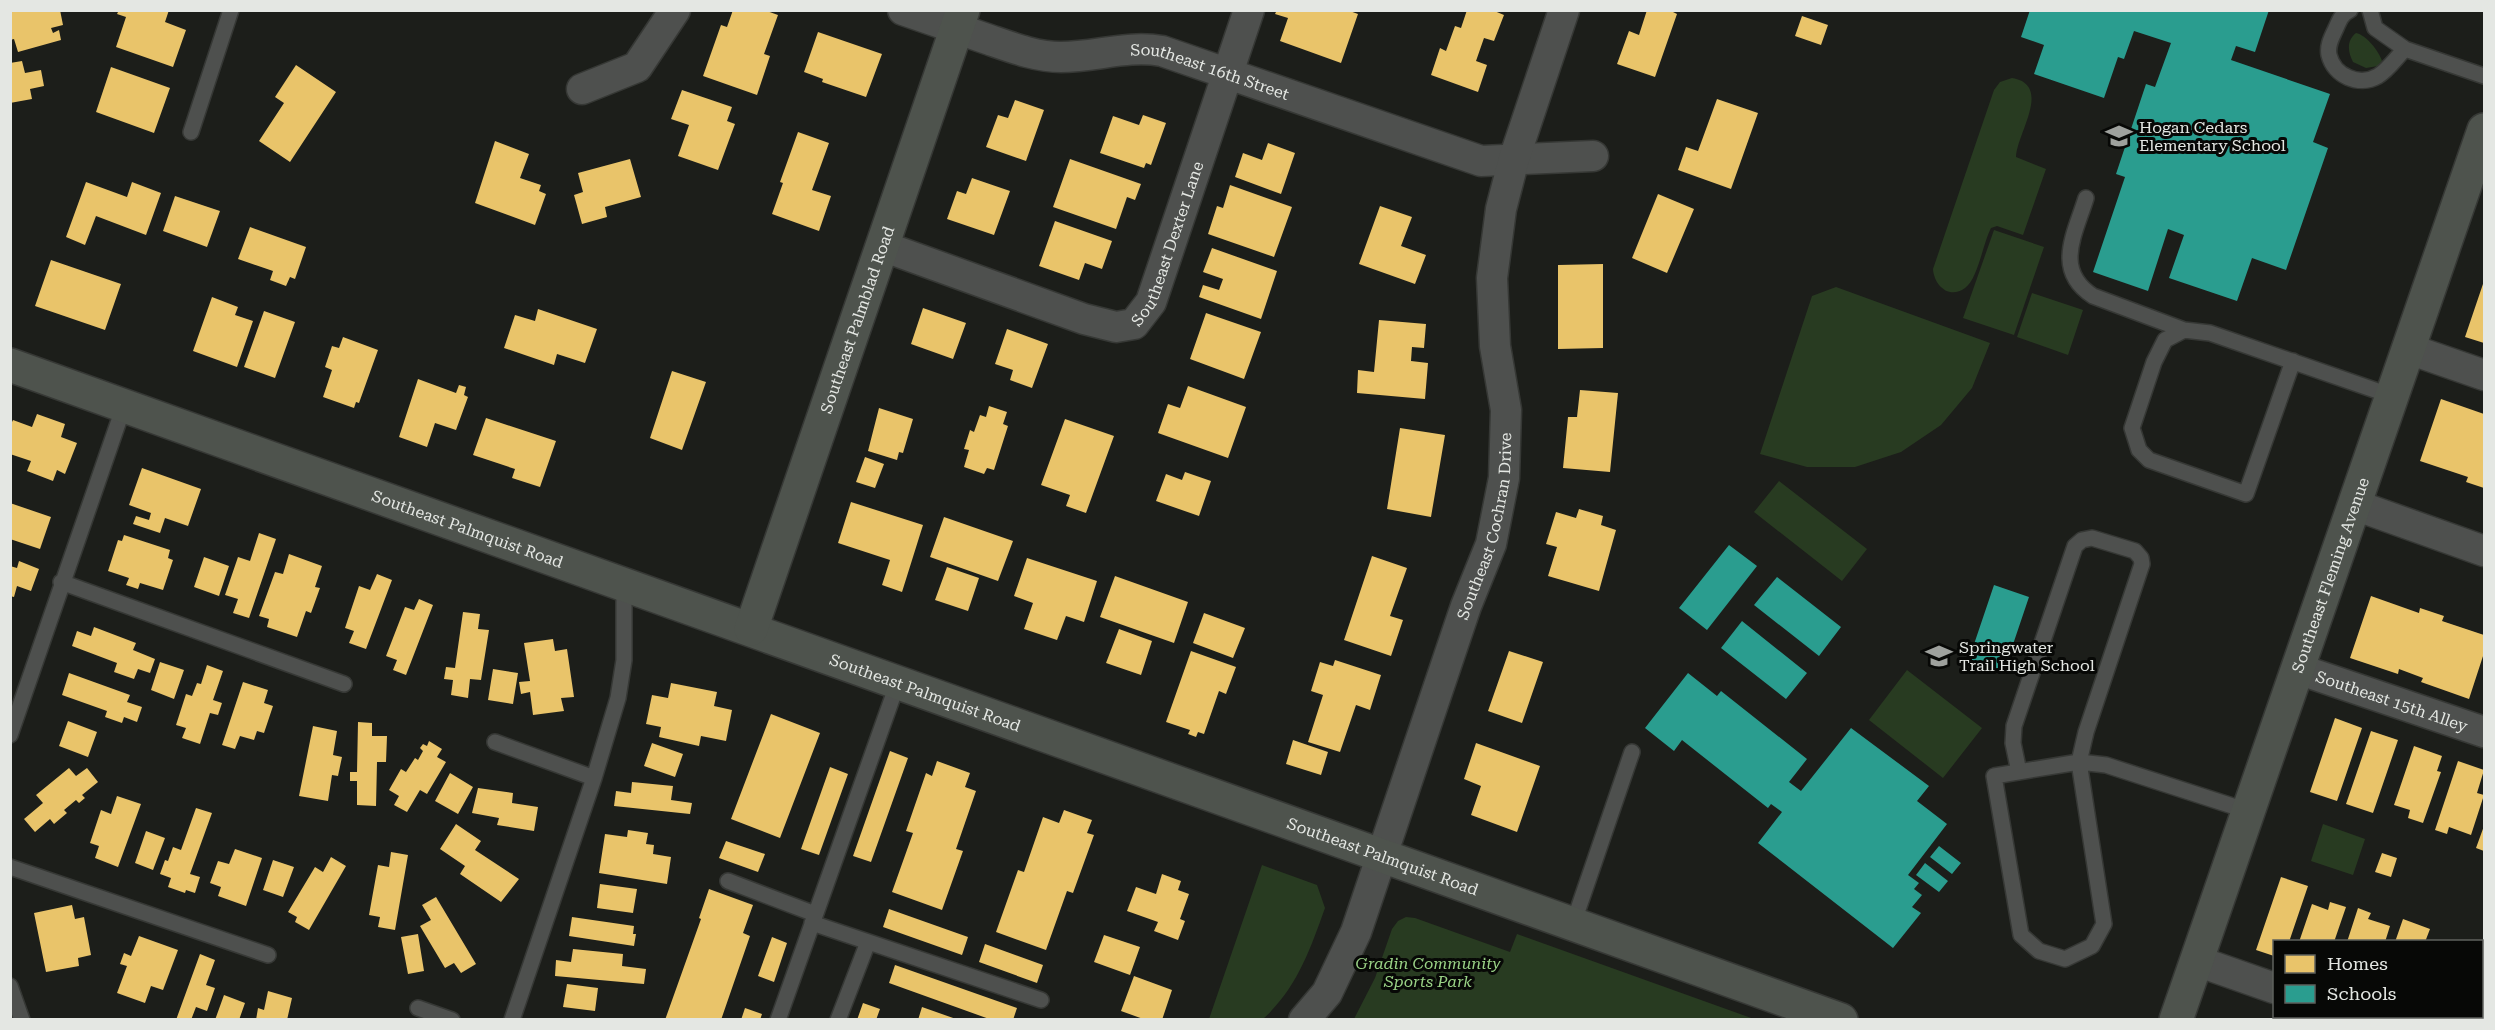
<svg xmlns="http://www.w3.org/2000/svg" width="2495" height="1030" viewBox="0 0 2495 1030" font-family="'Roboto Serif',serif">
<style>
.green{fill:#283b21}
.homes{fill:#e9c46a}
.schools{fill:#2a9d8f}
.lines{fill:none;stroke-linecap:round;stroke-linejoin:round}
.lane-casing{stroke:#363835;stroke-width:18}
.street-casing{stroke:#363835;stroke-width:33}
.secondary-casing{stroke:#363835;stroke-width:36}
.lane{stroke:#4e504e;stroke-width:15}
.street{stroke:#4e504e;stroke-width:30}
.secondary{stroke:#4e534d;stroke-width:33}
.labels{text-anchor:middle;stroke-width:6;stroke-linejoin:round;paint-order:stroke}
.street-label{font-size:16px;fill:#e4e7e3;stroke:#070806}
.poi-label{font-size:16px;fill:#e4e7e3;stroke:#070806;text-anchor:start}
.park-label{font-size:16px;font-style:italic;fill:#99d185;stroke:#070806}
</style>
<rect width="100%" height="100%" fill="#1c1e1a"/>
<!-- green -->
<path class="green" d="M2356 33C2366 35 2379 51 2382 61L2378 66 2366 68 2353 62C2348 52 2346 41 2356 33Z
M2012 78C2053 85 2017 133 2016 157L2046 169 2023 235 1997 226 1991 228C1983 243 1978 279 1965 288 1949 300 1934 285 1933 269L1994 90 2000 82Z
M1994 230 2044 247 2014 335 1963 318Z
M1836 287 1990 343 1972 388 1941 425 1901 452 1855 467H1807L1760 454 1812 296Z
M2032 293 2083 310 2068 355 2017 337Z
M1779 481 1867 549 1842 581 1754 512Z
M1907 670 1982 728 1943 778 1869 720Z
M2323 824 2365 839 2353 875 2311 861Z
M1262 865 1317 885 1325 908C1310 950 1297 988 1263 1019H1209Z
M1406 917 1415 918 1510 952 1517 934 1754 1019H1354L1375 978 1392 929 1398 921Z"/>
<!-- homes -->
<path class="homes" d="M10 10H60L63 25 51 28 53 33 59 30 61 40 18 52 14 39 10 40Z
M119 10H169L165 22 186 30 173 67 116 47 126 17 117 14Z
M733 10H764L778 15 764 54 770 56 757 95 703 76 721 25 727 27Z
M1277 10H1347L1358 14 1341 63 1280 41 1288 18 1275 14Z
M1467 10H1492L1504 15 1494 41 1484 38 1476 61 1487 65 1478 92 1431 75 1440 48 1446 51 1455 26 1461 28Z
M1647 10H1669L1677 14 1655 77 1617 64 1629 31 1639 35Z
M1802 16 1828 25 1821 45 1795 36Z
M818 32 882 54 866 97 822 82 823 79 804 72Z
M22 61 25 73 41 70 44 86 30 89 32 99 10 103V63Z
M296 65 336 92 290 162 259 141 284 103 275 97Z
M111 67 170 88 154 133 96 112Z
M682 90 732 107 727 121 735 124 718 170 678 156 689 125 671 119Z
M1717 99 1758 113 1731 189 1678 170 1686 147 1698 151Z
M1015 100 1044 110 1026 161 986 147 998 115 1008 118Z
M1143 115 1166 123 1151 165 1146 163 1144 168 1100 153 1113 116 1139 125Z
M798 132 829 143 812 190 831 196 819 231 772 214 783 183 780 182Z
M495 141 529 154 520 178 541 185 539 191 546 194 535 225 475 203Z
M1268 143 1295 153 1281 194 1235 177 1243 153 1262 160Z
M630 159 641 197 605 207 607 217 582 224 574 195 583 192 578 173Z
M1070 159 1141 184 1135 200 1127 197 1116 229 1053 207Z
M972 178 1010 191 994 235 947 219 957 191 966 194Z
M86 182 127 197 132 182 161 193 146 235 96 216 85 245 66 237Z
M1230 185 1292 207 1274 257 1208 234 1217 206 1223 208Z
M1658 194 1694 209 1667 273 1632 258Z
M175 196 220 211 207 247 163 231Z
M1380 206 1412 217 1401 246 1426 255 1415 284 1359 264Z
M1055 221 1112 241 1102 269 1085 263 1079 280 1039 266Z
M250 227 306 247 295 279 290 277 286 286 270 280 273 271 238 259Z
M1212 248 1277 271 1261 319 1199 297 1203 285 1219 290 1223 279 1203 272Z
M51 260 121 284 105 330 35 306Z
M1603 264V348L1558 349V265Z
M2484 281V343L2465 337Z
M212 297 238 307 235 315 253 321 237 367 193 351Z
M923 308 966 323 953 359 911 344Z
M538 309 597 329 585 363 557 354 554 365 504 348 515 315 535 321Z
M264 311 295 322 275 378 244 367Z
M1206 313 1261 332 1244 379 1190 359Z
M1379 320 1426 324 1424 348 1412 347 1411 361 1428 363 1425 399 1357 393 1358 370 1374 372Z
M1007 329 1048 344 1032 388 1010 380 1013 370 995 364Z
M343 337 378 350 359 403 356 402 354 408 323 397 332 370 325 367 332 346 339 348Z
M672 371 706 382 682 450 650 438Z
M418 379 456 393 459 385 466 387 464 395 468 397 456 430 435 423 427 447 399 437Z
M1188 386 1246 407 1228 458 1158 433 1168 404 1180 408Z
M1580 390 1618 393 1610 472 1563 468 1568 417H1577Z
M2441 399 2484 414V488L2466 482 2468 477 2420 461Z
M989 406 1007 412 1003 424 1008 426 994 470 987 468 984 474 964 467 969 450 964 449 970 430 974 432 980 415 986 417Z
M879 408 913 419 903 453 899 452 897 460 868 451Z
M37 414 65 424 61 437 77 443 65 474 57 470 53 481 27 471 31 461 10 454V426L13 420 32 427Z
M486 418 556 441 540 487 512 478 515 469 473 455Z
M1065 419 1114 436 1086 513 1066 506 1070 495 1041 485Z
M1400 428 1445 435 1431 517 1387 509Z
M865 457 884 464 875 488 856 482Z
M142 468 201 489 188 526 165 518 160 533 133 524 136 516 149 520 151 513 129 505Z
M1185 472 1211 481 1199 516 1156 501 1166 474 1182 480Z
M851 502 923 525 902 592 882 585 890 560 838 543Z
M10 503 51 517 40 549 10 539Z
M1579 509 1603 516 1601 525 1616 530 1599 591 1548 576 1557 547 1546 544 1556 512 1576 518Z
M944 517 1013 541 998 581 930 557Z
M259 533 276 539 249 618 233 613 238 599 225 595 238 557 250 561Z
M124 535 170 550 168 558 173 560 163 590 140 583 138 589 126 585 129 578 108 571 118 540 122 541Z
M289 554 322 566 315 587 320 588 311 613 306 611 297 637 267 627 269 619 259 616 275 572 283 574Z
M1372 556 1407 568 1390 616 1403 620 1391 656 1344 640Z
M204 557 229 566 219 596 194 587Z
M1027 558 1097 581 1084 622 1066 616 1057 640 1024 629 1033 603 1014 596Z
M19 561 39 569 31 591 17 586 14 597 10 596V566L17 568Z
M947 567 979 578 968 611 935 600Z
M377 574 392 580 366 649 349 643 354 631 345 628 359 586 370 590Z
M1115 576 1188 602 1174 643 1100 617Z
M2371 596 2419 613 2420 608 2444 616 2442 621 2484 635V653L2469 699 2421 682 2423 678 2399 669 2398 674 2350 658Z
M419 599 433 605 406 675 393 670 397 660 386 656 405 607 414 610Z
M463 612 480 614 478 629 489 630 481 680 470 679 468 698 451 695 453 680 444 679 446 667 455 668Z
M1204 613 1245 628 1233 658 1193 643Z
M94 627 136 643 133 650 155 659 150 673 138 669 134 679 114 672 117 663 72 646 77 631 91 636Z
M1119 629 1152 641 1141 675 1106 663Z
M553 639 555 651 567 649 574 697 561 698 564 711 533 715 530 692 521 694 519 682 530 681 524 643Z
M1191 651 1236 667 1226 694 1219 691 1204 734 1198 732 1196 737 1188 734 1190 730 1166 722Z
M1509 651 1543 662 1522 723 1488 711Z
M1335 660 1381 675 1370 710 1356 705 1340 752 1308 742 1323 695 1311 691 1320 662 1333 666Z
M160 662 184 670 174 699 151 690Z
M207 665 223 671 213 700 222 703 218 715 210 713 200 744 182 738 186 728 176 725 186 694 192 696 197 683 201 684Z
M493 669 518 673 513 704 488 700Z
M69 673 130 695 127 702 142 707 137 722 124 717 122 723 105 717 107 711 62 695Z
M243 682 268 690 264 703 273 706 264 733 257 731 254 740 240 736 235 749 222 745Z
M671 683 717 692 714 706 732 710 726 741 701 736 699 746 659 737 661 727 646 724 652 695 668 698Z
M771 714 820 733 780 838 731 819Z
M2335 718 2362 728 2337 801 2310 792Z
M68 721 97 732 88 757 59 746Z
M358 722 372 723V736H387L386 762H377L376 806 357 805V781H350V772H357Z
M313 726 337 731 333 755 342 757 338 776 332 775 328 801 299 796Z
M2371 731 2398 740 2373 813 2346 804Z
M1293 740 1328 752 1321 775 1286 764Z
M429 741 442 749 437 757 446 762 427 794 420 790 407 812 394 805 399 796 389 790 401 769 406 772 415 758 418 760 423 751 420 748 423 744 427 746Z
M652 743 683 754 675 777 644 766Z
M1476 743 1540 766 1517 832 1471 815 1481 786 1464 779Z
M2414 746 2442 756 2437 771 2441 772 2423 823 2408 818 2410 810 2394 805Z
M890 751 908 758 871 862 853 856Z
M937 761 970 773 965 787 976 791 956 849 963 851 942 910 892 892 913 833 906 831 926 773 932 776Z
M2458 761 2484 770 2477 793 2484 795 2471 835 2449 827 2447 834 2435 830Z
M830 767 848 774 819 855 801 849Z
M69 768 76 776 87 768 98 782 82 795 85 798 79 803 76 800 64 810 67 813 54 824 50 819 35 832 24 819 43 803 36 795Z
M450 773 473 787 458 814 435 801Z
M632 782 673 786 671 800 692 803 690 814 614 806 616 791 631 793Z
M478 788 513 793 512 803 538 807 534 831 497 825 499 818 472 813Z
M117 796 141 804 118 867 95 858 99 846 90 843 101 810 111 814Z
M196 808 212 813 190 874 200 877 195 893 186 890 185 893 168 887 171 878 160 874 165 860 168 861 173 847 181 850Z
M1064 810 1092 820 1087 833 1094 835 1073 893 1067 891 1046 950 996 932 1018 870 1024 872 1043 817 1059 823Z
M456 824 481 841 475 850 519 879 501 902 460 874 465 866 440 849Z
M2484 826V851L2476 848Z
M628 830 648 833 646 844 654 845 653 854 671 857 667 884 599 873 605 834 627 837Z
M146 831 165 838 153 870 135 863Z
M726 841 765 854 758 872 719 858Z
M235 849 262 858 246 906 218 896 221 887 210 883 218 861 229 864Z
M391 852 408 855 395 930 378 927 380 917 369 915 378 865 389 867Z
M2382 853 2397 858 2391 877 2375 872Z
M331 857 346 866 309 930 295 922 297 917 288 912 315 867 323 872Z
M273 860 294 867 283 897 263 890Z
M1162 874 1181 881 1178 890 1189 894 1180 919 1185 921 1178 940 1154 931 1158 922 1127 911 1136 887 1156 894Z
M2281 877 2308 886 2289 942H2274V956L2256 950Z
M600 884 637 889 633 913 597 908Z
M709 889 753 905 743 933 750 936 721 1020H665L701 919 699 918Z
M436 897 476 964 461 973 454 963 445 968 420 926 431 920 422 905Z
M2330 902 2346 907 2334 942H2299L2312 904 2328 910Z
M72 905 75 919 84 917 91 955 78 958 79 966 46 972 34 913Z
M2358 908 2371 913 2368 919 2390 926 2385 942H2347Z
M889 909 968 937 962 955 883 927Z
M572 917 634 926 633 934H636L634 946 569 936Z
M2403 919 2430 929 2425 942H2395Z
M418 934 424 971 408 974 401 937Z
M1104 935 1140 947 1130 975 1094 962Z
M139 936 178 950 163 990 151 986 145 1003 117 993 127 966 120 964 124 953 131 956Z
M772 937 787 943 774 982 758 976Z
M985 944 1043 965 1037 983 979 962Z
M573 949 623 954 622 966 646 969 644 984 555 976 556 960 571 962Z
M200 954 215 960 206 985 215 988 207 1011 196 1007 191 1020H176Z
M895 965 1017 1008 1013 1020H992L889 983Z
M2484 966V1020H2466L2467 1016H2482V974Z
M1134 976 1172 990 1162 1020H1146L1121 1011Z
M567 984 598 988 595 1011 563 1007Z
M268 991 292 998 287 1020H256L258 1008 264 1010Z
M224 995 245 1003 239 1020H215Z
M863 1003 880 1009 876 1020H857Z
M922 1007 956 1019V1020H918Z
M745 1008 762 1014 760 1020H741Z"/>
<!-- schools -->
<path class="schools" d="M2030 10H2269L2255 52 2236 46 2231 60 2330 94 2313 142 2328 148 2286 270 2252 258 2237 301 2169 278 2184 235 2168 229 2148 291 2093 272 2125 177 2116 174 2146 84 2155 87 2171 43 2134 31 2124 59 2118 57 2104 98 2034 74 2044 45 2021 37Z
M1729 545 1757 566 1707 630 1679 608Z
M1777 577 1841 627 1819 656 1754 605Z
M1994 585 2029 597 2003 674 1968 662Z
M1742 621 1807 673 1786 699 1721 648Z
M1688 673 1717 696 1721 691 1807 759 1789 782 1801 791 1851 728 1929 786 1917 801 1947 824 1908 875 1919 883 1914 889 1922 895 1912 907 1921 913 1893 948 1758 843 1782 812 1771 804 1768 808 1682 740 1674 751 1645 728Z
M1939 846 1961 863 1952 874 1930 857Z
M1925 863 1948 881 1939 892 1916 875Z"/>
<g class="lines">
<defs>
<path id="lane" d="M2350 10C2341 15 2340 19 2336 28 2332 37 2327 45 2329 55 2334 76 2359 87 2378 76 2388 70 2396 58 2405 49
M2370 10 2375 28 2405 49 2484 76
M191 132 231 10
M2086 198C2075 234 2053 270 2093 296L2184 330
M2293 361 2246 494 2149 460 2139 450 2132 428 2154 362 2165 340 2184 330 2210 333 2392 396
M61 582 344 684
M10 735 124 406
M495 742 594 778
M2019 772 2013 743 2014 726 2075 546 2082 540 2092 538 2135 551 2141 558 2142 564 2086 732 2079 762 2104 924 2092 946 2065 959 2039 951 2021 935 1994 776 2079 762 2106 765 2248 811
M10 867 268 955
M728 881 815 914
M812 923 1041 1000
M1573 924 1632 752
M10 986 22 1020
M418 1008 452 1020
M512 1020 594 778 618 698 624 660V585
M778 1020 898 682
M838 1020 868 942"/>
<g id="street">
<path id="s1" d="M903 10C932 20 961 30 990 40 1013 48 1037 57 1061 57 1096 57 1127 45 1162 51L1481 161 1593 156"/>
<path d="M582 89 637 67 675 10"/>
<path id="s2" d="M882 246 1084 319 1116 327 1134 324 1151 302 1249 10"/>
<path d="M2409 349 2484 375"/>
<path d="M2355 505 2484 551"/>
<path id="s3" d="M2298 669 2484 732"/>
<path d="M2197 961 2274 988"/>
<path d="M2358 1016 2367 1020"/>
<path id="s4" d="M1304 1020 1327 993 1356 932 1466 606 1491 544 1504 478 1506 410 1495 346 1492 278 1501 209 1514 159 1564 10"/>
</g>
<g id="secondary">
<path id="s5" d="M10 365 1841 1020"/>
<path id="s6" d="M751 629 963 10"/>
<path id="s7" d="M2176 1020 2484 130"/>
</g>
</defs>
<!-- lane casing -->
<use href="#lane" class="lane-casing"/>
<!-- street casing -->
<use href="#street" class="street-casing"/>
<!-- secondary casing -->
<use href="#secondary" class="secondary-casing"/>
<!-- lane -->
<use href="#lane" class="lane"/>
<!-- street -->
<use href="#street" class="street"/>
<!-- secondary -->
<use href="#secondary" class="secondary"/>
</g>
<!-- icons -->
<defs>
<symbol id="school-bare" viewBox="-9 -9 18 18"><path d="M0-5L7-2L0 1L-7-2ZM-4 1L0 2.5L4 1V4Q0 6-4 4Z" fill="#9ea19d" stroke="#070806" stroke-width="2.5" paint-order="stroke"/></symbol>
</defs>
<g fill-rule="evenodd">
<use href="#school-bare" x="2100" y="117" width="38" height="38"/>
<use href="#school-bare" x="1920" y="637" width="38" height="38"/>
</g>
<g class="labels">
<!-- street labels -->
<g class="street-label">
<text dy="6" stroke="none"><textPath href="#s1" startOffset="318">Southeast 16th Street</textPath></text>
<text dy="6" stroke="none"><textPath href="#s2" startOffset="354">Southeast Dexter Lane</textPath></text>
<text dy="6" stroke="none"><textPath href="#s6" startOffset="327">Southeast Palmblad Road</textPath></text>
<text dy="6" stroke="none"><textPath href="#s4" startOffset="530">Southeast Cochran Drive</textPath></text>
<text dy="6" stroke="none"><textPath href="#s5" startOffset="486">Southeast Palmquist Road</textPath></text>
<text dy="6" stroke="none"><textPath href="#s7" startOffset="471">Southeast Fleming Avenue</textPath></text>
<text dy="6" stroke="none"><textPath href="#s5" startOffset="972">Southeast Palmquist Road</textPath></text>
<text dy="6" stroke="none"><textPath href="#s3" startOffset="99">Southeast 15th Alley</textPath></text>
<text dy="6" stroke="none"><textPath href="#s5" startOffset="1458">Southeast Palmquist Road</textPath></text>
</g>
<!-- poi labels -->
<g class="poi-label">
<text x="2139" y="133">Hogan Cedars<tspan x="2139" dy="18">Elementary School</tspan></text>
<text x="1959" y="653">Springwater<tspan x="1959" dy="18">Trail High School</tspan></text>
</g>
<!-- park labels -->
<g class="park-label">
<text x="1428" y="969">Gradin Community<tspan x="1428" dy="18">Sports Park</tspan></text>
</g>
</g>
<!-- border -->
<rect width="2495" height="1030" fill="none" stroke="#e4e7e3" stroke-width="24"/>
<!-- legend -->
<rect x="2273" y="940" width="210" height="78" fill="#070806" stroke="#5f615e" stroke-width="1.5"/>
<rect x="2285" y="955" width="30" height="18" fill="#e9c46a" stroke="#5f615e" stroke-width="1.5"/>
<text x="2327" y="970" font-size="18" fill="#e4e7e3">Homes</text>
<rect x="2285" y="985" width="30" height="18" fill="#2a9d8f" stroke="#5f615e" stroke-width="1.5"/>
<text x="2327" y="1000" font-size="18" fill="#e4e7e3">Schools</text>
</svg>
